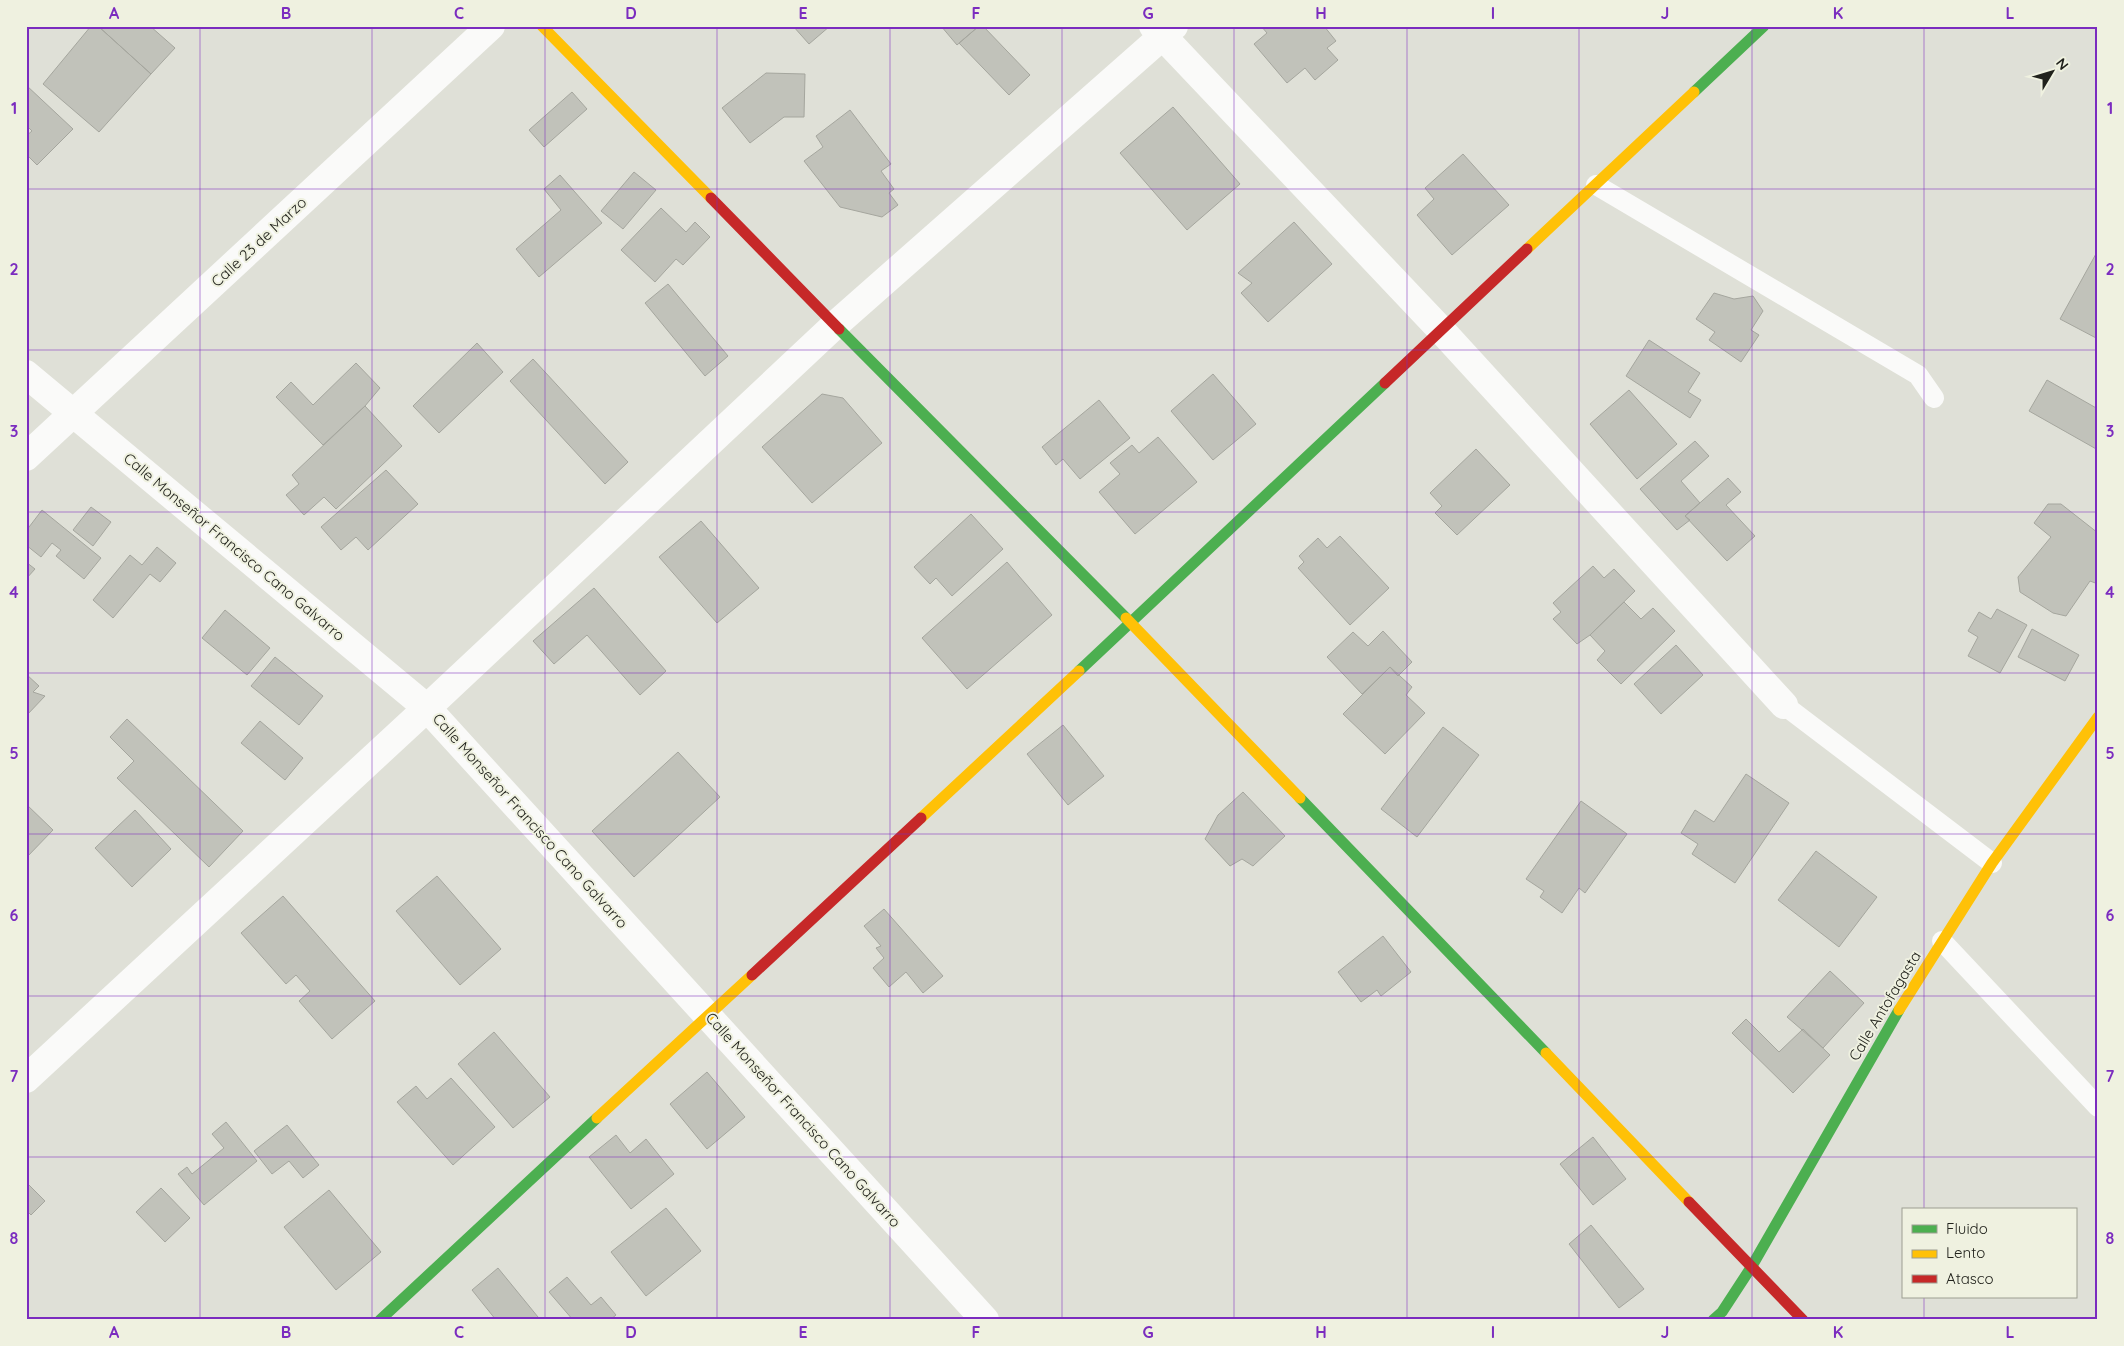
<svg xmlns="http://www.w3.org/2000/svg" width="2124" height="1346" viewBox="0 0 2124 1346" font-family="Quicksand,sans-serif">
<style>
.building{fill:#c1c2ba;stroke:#a5a69e}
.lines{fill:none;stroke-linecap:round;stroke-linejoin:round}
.lane{stroke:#fafaf9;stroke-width:20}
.street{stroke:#fafaf9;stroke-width:28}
.fast{stroke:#4caf50;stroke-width:11}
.slow{stroke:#ffc107;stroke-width:11}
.jam{stroke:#c62828;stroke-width:11}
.grid{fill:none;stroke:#7b2cbf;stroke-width:1;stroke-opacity:0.55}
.labels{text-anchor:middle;stroke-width:4;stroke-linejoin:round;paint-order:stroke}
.street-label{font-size:15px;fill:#21221c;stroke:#eff1e0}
.neatline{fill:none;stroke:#7b2cbf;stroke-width:2}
.grid-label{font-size:16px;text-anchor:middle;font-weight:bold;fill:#7b2cbf}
</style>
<rect width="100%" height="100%" fill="#dfe0d7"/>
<!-- building -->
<path class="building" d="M91 26H98L151 74 99 132 43 84Z
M98 26H150L175 48 151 74Z
M793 26H830L809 44Z
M941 26H979L957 45Z
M979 26H983L1030 75 1009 95 959 43Z
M1261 26H1324L1336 41 1327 48 1338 60 1315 80 1305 68 1287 83 1254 44 1267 33Z
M766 73 805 74 804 117H784L750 143 722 108Z
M26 85 73 129 37 165 26 154V136L32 131 26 125Z
M572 92 587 109 544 147 529 130Z
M1173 107 1240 184 1187 230 1120 153Z
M850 110 891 164 881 171 894 189 889 193 898 205 882 217 840 207 804 161 823 147 816 136Z
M1463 154 1509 205 1452 255 1417 215 1434 199 1425 188Z
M634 172 656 190 623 229 601 211Z
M560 175 602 223 539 277 516 249 561 210 544 189Z
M661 208 686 232 695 222 710 237 683 265 676 259 655 282 621 250Z
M1294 222 1332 264 1268 322 1241 293 1252 283 1238 273Z
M2097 252 2098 253V339L2060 319Z
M668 284 728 356 705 376 645 303Z
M1714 293 1734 299 1753 296 1763 311 1751 330 1759 335 1741 362 1709 340 1715 332 1696 319Z
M1649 340 1700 373 1688 392 1701 400 1690 418 1626 376Z
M477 343 503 372 439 433 413 406Z
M533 359 628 462 605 484 510 381Z
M356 363 380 388 365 406 323 445 276 397 291 382 313 405Z
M1213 374 1256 424 1213 460 1171 411Z
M2047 380 2098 409V450L2029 411Z
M1629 390 1677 444 1637 479 1590 424Z
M822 394 843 398 882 443 812 503 762 447Z
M1099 400 1130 438 1080 479 1063 459 1056 465 1042 447Z
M365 406 402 446 336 509 324 497 304 515 286 495 299 484 292 475Z
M1158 437 1197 482 1135 534 1099 492 1120 474 1110 463 1132 445 1139 453Z
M1695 441 1709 456 1681 481 1700 503 1685 516 1690 520 1677 530 1640 489Z
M1476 449 1510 485 1457 535 1435 513 1442 506 1430 493Z
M386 470 418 504 368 550 356 537 341 550 321 527Z
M1728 478 1741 492 1726 505 1755 536 1727 561 1685 516Z
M2048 504H2061L2098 533V584L2090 581 2066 616 2053 613 2020 592 2018 577 2051 537 2034 523Z
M91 507 111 522 93 546 73 530Z
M42 510 101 558 84 579 56 556 61 550 52 543 41 557 26 545V531Z
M971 514 1003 549 952 596 936 578 930 584 914 567Z
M701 521 759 588 717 623 659 557Z
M1340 536 1389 588 1350 625 1298 568 1304 562 1299 556 1318 538 1327 548Z
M157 547 176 563 160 582 150 574 113 618 93 600 130 555 142 565Z
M26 562 35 569 26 579Z
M1007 562 1052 615 967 689 922 638Z
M1593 566 1604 578 1614 569 1635 591 1590 635 1577 644 1553 619 1561 612 1553 603Z
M594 588 666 671 640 695 587 635 554 664 533 641Z
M1624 602 1641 619 1653 608 1675 631 1621 684 1597 660 1605 651 1590 635Z
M1997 609 2027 625 2000 673 1968 656 1978 637 1968 631 1979 612 1991 619Z
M225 610 270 648 247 675 202 638Z
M2032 629 2079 655 2065 681 2018 657Z
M1383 631 1412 662 1398 676 1390 667 1362 694 1327 657 1353 632 1368 646Z
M1676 645 1703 675 1661 714 1634 684Z
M275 657 323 696 299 725 251 686Z
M1390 667 1412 687 1406 695 1425 713 1385 754 1343 714Z
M26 674 39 686 33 692 45 696 26 716Z
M127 719 243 831 209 867 117 778 134 761 110 737Z
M260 721 303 758 285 780 241 743Z
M1063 725 1104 776 1068 805 1027 754Z
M1443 727 1479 755 1417 837 1381 809Z
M678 752 720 797 634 877 592 831Z
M1746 774 1789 803 1735 883 1692 854 1698 844 1681 833 1695 810 1714 822Z
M1243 792 1285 836 1253 866 1242 859 1230 866 1205 839 1218 815Z
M1581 801 1627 834 1585 893 1579 888 1562 913 1540 897 1544 891 1526 879Z
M26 804 53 830 26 858Z
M135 810 171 849 132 887 95 848Z
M1816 851 1877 897 1839 947 1778 900Z
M437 876 501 949 460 985 396 911Z
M283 896 375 1001 332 1039 299 1001 310 991 296 975 286 984 241 933Z
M884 909 943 976 923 993 906 972 889 987 873 968 884 958 876 948 881 946 864 926Z
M1383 936 1411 972 1381 996 1377 990 1361 1002 1338 972Z
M1830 971 1864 1003 1823 1048 1787 1017Z
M1746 1019 1779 1052 1803 1029 1830 1055 1793 1093 1732 1033Z
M494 1032 550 1097 513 1128 458 1064Z
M707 1072 745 1117 707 1149 670 1104Z
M451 1078 495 1127 453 1165 397 1102 416 1086 427 1099Z
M226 1122 257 1161 204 1205 178 1174 187 1167 192 1174 224 1148 212 1134Z
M287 1125 319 1165 303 1178 289 1161 272 1174 254 1151Z
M616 1135 630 1153 646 1139 674 1174 631 1209 589 1157Z
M1593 1137 1626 1179 1593 1205 1560 1164Z
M26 1182 45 1201 31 1215 26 1210Z
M161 1188 190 1218 165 1242 136 1212Z
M329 1190 381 1252 336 1290 284 1227Z
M666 1208 701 1251 646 1296 611 1252Z
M1591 1225 1644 1289 1619 1308 1569 1244Z
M498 1268 538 1317 534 1320H496L472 1290Z
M567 1277 591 1305 601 1297 616 1315 610 1320H573L549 1292Z"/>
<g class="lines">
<!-- lane -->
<path class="lane" d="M1596 185 1918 375 1934 398
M1784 705 1992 863
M1942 941 2098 1107"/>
<!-- street -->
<path class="street" d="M1153 26 1442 331 1784 705
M26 374 427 708 985 1320
M26 457 491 26
M26 1079 427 708 835 325 1174 26"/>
<!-- fast -->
<path class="fast" d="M1694 92 1764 26
M839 329 1126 618
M1079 671 1385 383
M1300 798 1546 1053
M380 1320 597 1118
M1713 1320 1722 1312 1752 1266 1899 1010"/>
<!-- slow -->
<path class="slow" d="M542 26 711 198
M1527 249 1694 92
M1126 618 1300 798
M921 818 1079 671
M1899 1010 1992 863 2098 717
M1546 1053 1689 1202
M597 1118 752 975"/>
<!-- jam -->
<path class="jam" d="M711 198 839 329
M1385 383 1527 249
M752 975 921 818
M1689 1202 1803 1320"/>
</g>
<!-- grid -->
<path class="grid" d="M200 26V1320M372 26V1320M545 26V1320M717 26V1320M890 26V1320M1062 26V1320M1234 26V1320M1407 26V1320M1579 26V1320M1752 26V1320M1924 26V1210M26 189H2098M26 350H2098M26 512H2098M26 673H2098M26 834H2098M26 996H2098M26 1157H2098M1924 1297V1320"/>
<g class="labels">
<!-- street labels -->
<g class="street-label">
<text transform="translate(259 242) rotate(-43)" y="5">Calle 23 de Marzo</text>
<text transform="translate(234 547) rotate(40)" y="5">Calle Monseñor Francisco Cano Galvarro</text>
<text transform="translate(530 821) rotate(48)" y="5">Calle Monseñor Francisco Cano Galvarro</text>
<text transform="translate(1885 1006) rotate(-59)" y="5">Calle Antofagasta</text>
<text transform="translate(803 1120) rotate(48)" y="5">Calle Monseñor Francisco Cano Galvarro</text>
</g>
</g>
<!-- border -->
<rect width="2124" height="1346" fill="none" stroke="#eff1e0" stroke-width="55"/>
<!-- legend -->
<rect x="1902" y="1208" width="175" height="90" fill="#eff1e0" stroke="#9d9e92"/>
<rect x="1912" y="1225" width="25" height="8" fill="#4caf50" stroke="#9d9e92"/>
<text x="1946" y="1234" font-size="15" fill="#21221c">Fluido</text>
<rect x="1912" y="1250" width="25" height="8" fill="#ffc107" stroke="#9d9e92"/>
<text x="1946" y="1258" font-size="15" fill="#21221c">Lento</text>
<rect x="1912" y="1275" width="25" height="8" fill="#c62828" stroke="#9d9e92"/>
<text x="1946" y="1284" font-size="15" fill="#21221c">Atasco</text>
<!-- north arrow -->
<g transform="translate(2052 72) rotate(52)" stroke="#eff1e0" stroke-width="4" paint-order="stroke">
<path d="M0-4L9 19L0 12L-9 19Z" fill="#21221c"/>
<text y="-8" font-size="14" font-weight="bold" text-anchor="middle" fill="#21221c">N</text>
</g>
<rect x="28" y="28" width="2068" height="1290" class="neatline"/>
<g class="grid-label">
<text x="114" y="19">A</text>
<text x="286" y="19">B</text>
<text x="459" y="19">C</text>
<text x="631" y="19">D</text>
<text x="803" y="19">E</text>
<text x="976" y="19">F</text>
<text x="1148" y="19">G</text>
<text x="1321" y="19">H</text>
<text x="1493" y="19">I</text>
<text x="1665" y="19">J</text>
<text x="1838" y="19">K</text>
<text x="2010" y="19">L</text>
<text x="14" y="114">1</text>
<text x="2110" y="114">1</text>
<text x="14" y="275">2</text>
<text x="2110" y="275">2</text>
<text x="14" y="437">3</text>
<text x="2110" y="437">3</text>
<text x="14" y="598">4</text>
<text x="2110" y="598">4</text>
<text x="14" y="759">5</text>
<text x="2110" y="759">5</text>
<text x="14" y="921">6</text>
<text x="2110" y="921">6</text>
<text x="14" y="1082">7</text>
<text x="2110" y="1082">7</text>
<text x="14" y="1244">8</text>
<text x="2110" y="1244">8</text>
<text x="114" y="1338">A</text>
<text x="286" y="1338">B</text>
<text x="459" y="1338">C</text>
<text x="631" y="1338">D</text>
<text x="803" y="1338">E</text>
<text x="976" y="1338">F</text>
<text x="1148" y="1338">G</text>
<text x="1321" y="1338">H</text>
<text x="1493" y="1338">I</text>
<text x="1665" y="1338">J</text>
<text x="1838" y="1338">K</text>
<text x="2010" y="1338">L</text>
</g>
</svg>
